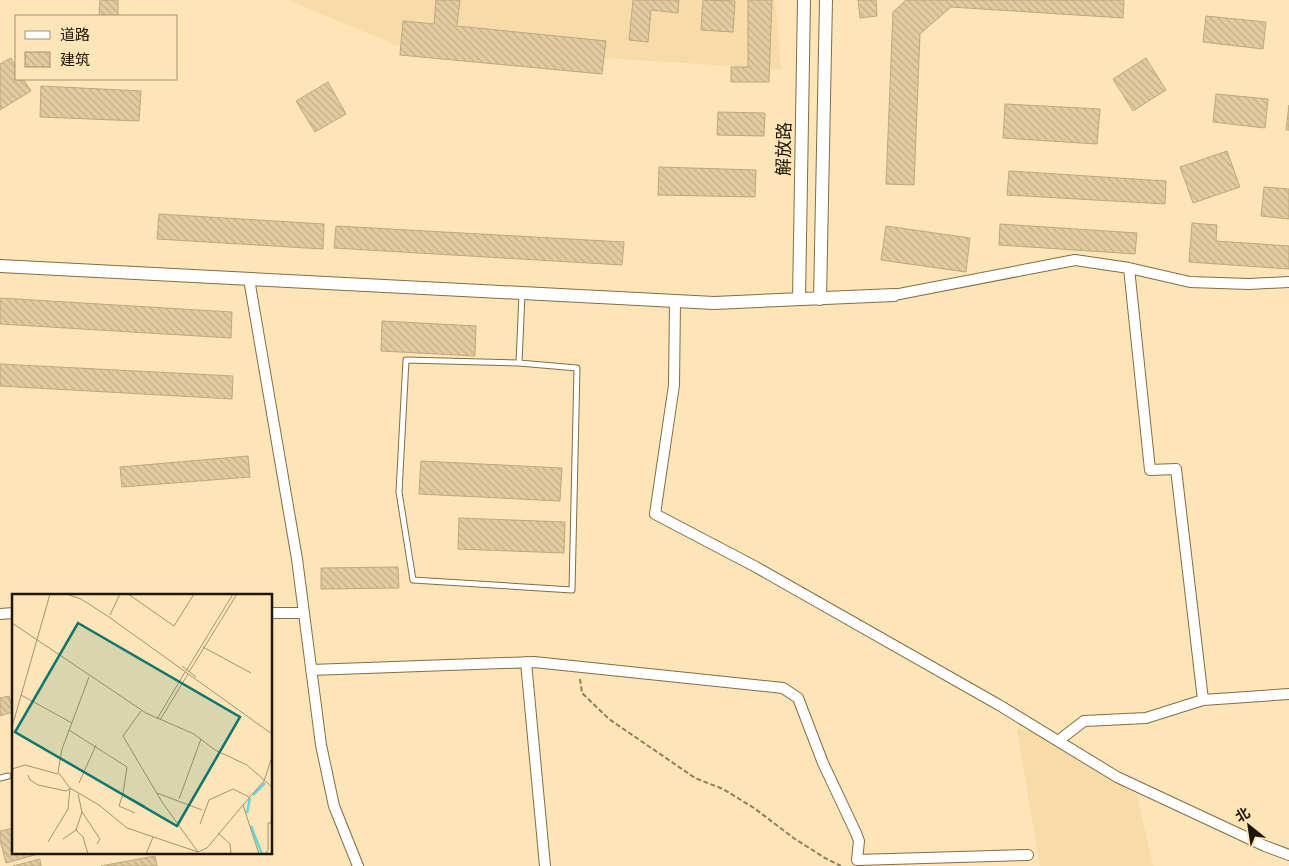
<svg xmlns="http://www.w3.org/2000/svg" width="1289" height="866" viewBox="0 0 1289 866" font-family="'Times New Roman','Noto Sans SC',serif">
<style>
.built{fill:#f7dba8}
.building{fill:url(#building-back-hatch);stroke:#bea87d}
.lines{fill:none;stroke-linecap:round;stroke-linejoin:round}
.service-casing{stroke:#826d44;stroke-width:7}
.minor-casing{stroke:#826d44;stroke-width:12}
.tertiary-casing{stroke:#826d44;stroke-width:14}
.path{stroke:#8e7e5f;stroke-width:2;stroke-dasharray:5 2.5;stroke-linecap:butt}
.service{stroke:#fff;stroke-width:5}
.minor{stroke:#fff;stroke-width:10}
.tertiary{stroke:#fff;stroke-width:12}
.labels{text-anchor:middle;stroke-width:4.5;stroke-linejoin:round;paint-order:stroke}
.street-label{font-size:18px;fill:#1e1606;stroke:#fde5b8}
.inset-river{fill:none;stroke:#68d4dd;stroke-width:2.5}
.inset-road{fill:none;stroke:#a49271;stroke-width:1}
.view{fill:#0f766e;fill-opacity:0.15;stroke:#0f766e;stroke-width:2.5}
.inset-edge{fill:none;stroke:#1e1606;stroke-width:2.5}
</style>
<defs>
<pattern id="building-back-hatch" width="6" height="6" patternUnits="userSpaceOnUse" patternTransform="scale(1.25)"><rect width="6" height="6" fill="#e3cba0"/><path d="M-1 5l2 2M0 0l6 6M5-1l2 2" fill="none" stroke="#c2ae88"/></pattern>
</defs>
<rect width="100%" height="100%" fill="#fde5b8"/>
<!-- built -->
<path class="built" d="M288 0H775L781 69 396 45Z
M1017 728 1039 734 1137 795 1153 866H1040Z"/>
<!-- building -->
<path class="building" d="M100 0H118V16H99Z
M436 0H460L457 26 606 41 602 74 400 55 403 21 434 24Z
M633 0H679L678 13 651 10 648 42 629 40Z
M703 0 735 1 733 32 701 30Z
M748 0H772L769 82H731V67H748Z
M858 0H876L877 16 860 18Z
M906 0H1124L1123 18 951 7 920 34 914 185 886 184 893 12Z
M1206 16 1266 22 1263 49 1203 42Z
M11 58 16 67V79H23L31 91 0 110V64Z
M1146 58 1166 90 1133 111 1113 79Z
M328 82 346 114 315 132 296 101Z
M41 86 141 91 139 121 40 117Z
M1216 94 1268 99 1265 128 1213 122Z
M1005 104 1100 109 1097 144 1003 138Z
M1289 105V130H1286Z
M718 112 765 113 764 136 717 135Z
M1227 151 1240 187 1193 203 1180 167Z
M659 167 756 170 755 197 658 195Z
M1009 171 1166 181 1165 204 1007 195Z
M1264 187 1289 189V219L1261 216Z
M159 214 324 224 323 249 157 239Z
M1192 223 1217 225 1216 241 1289 246V269L1189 262Z
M1000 224 1137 233 1135 254 999 245Z
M336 226 624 242 622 265 334 248Z
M886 226 970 238 966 272 881 260Z
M0 298 232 312 231 338 0 324Z
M382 321 476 326 475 356 381 351Z
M0 364 233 376 232 399 0 386Z
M248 456 250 477 122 487 120 467Z
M421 461 562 468 560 501 419 494Z
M459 518 565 522 564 553 458 549Z
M398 567 399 588 321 589V568Z
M9 696 13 712 0 716V698Z
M14 828V852H45L6 863 0 840V831Z
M155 856 157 866H101Z
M40 859 41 866H13Z"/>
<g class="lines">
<defs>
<path id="service" d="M519 363 406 360 399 492 413 580 572 590 577 368 519 363 522 294
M0 778 8 776"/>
<path id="minor" d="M1129 268 1150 470 1176 469 1203 700
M249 279 297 559 321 745 334 806 358 866
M894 295 1075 260 1129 268 1190 282 1249 284 1289 282
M675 301 674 385 655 514 756 567 999 705 1117 777 1265 846 1289 855
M271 613H304
M0 614 14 613
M526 662 545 866
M311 670 534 662 783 688 798 698 823 763 856 833 859 841 857 860 1028 855
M1058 741 1084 721 1146 718 1203 700 1289 694"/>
<path id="tertiary" d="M0 266 714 303 894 295
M799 299 804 0
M820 299 826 0"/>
</defs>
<!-- service casing -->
<use href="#service" class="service-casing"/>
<!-- minor casing -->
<use href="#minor" class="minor-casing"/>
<!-- tertiary casing -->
<use href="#tertiary" class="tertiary-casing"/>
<!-- path -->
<path class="path" d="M580 679 582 693 609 719 695 778 723 789 754 808 795 839 825 858 841 866"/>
<!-- service -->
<use href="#service" class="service"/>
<!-- minor -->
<use href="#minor" class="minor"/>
<!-- tertiary -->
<use href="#tertiary" class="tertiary"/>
</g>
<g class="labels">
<!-- street labels -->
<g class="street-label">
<text transform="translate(784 149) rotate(-89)" y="6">解放路</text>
</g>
</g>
<!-- overview -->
<g transform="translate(12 594)">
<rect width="260" height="260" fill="#fde5b8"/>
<path class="inset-river" d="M241 201 253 189M235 219 238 204M239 232 250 260"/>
<path class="inset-road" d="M54 0 69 5 97 23 260 140M116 0 162 32 182 0M98 21 108 0M0 29 134 119 182 140 203 156 235 171 260 193M191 53 239 79M170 72 184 83M174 77 221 0M177 78 225 0M77 83 50 155 46 178 58 194 87 211 115 234 186 258 195 254 231 211M9 101 60 129M129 117 111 142 150 208 186 258M145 125 173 78M148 126 176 80M0 133 38 0M57 136 115 173 111 200 133 212M0 175 13 171 46 180M16 181 18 186 26 191 54 197 57 195M67 189 84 151M145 199 190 216M111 200 107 212 123 219M167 205 189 145M70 218 88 245 85 250M188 230 197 206 221 195 237 203M64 236 71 243 76 260M206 239 218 250 219 260M51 245 64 236 70 218 66 200M36 248 56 215 58 194M134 260 141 243M247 260 231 211 252 187 260 163M253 260 256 256V229H259L260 220"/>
<path class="view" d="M66 29 228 123 165 232 3 138Z"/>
<rect width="260" height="260" class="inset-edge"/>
</g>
<!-- legend -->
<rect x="15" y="15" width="162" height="65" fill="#fde5b8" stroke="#a49271"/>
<rect x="25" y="31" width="25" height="8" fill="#ffffff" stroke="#a49271"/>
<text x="60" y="40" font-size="15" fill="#1e1606">道路</text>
<rect x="25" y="52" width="25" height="15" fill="url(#building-back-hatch)" stroke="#a49271"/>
<text x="60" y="65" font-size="15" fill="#1e1606">建筑</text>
<!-- north arrow -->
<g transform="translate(1249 826) rotate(330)" stroke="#fde5b8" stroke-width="4" paint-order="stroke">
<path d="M0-4L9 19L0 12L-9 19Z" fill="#1e1606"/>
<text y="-8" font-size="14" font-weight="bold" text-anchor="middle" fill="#1e1606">北</text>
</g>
</svg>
